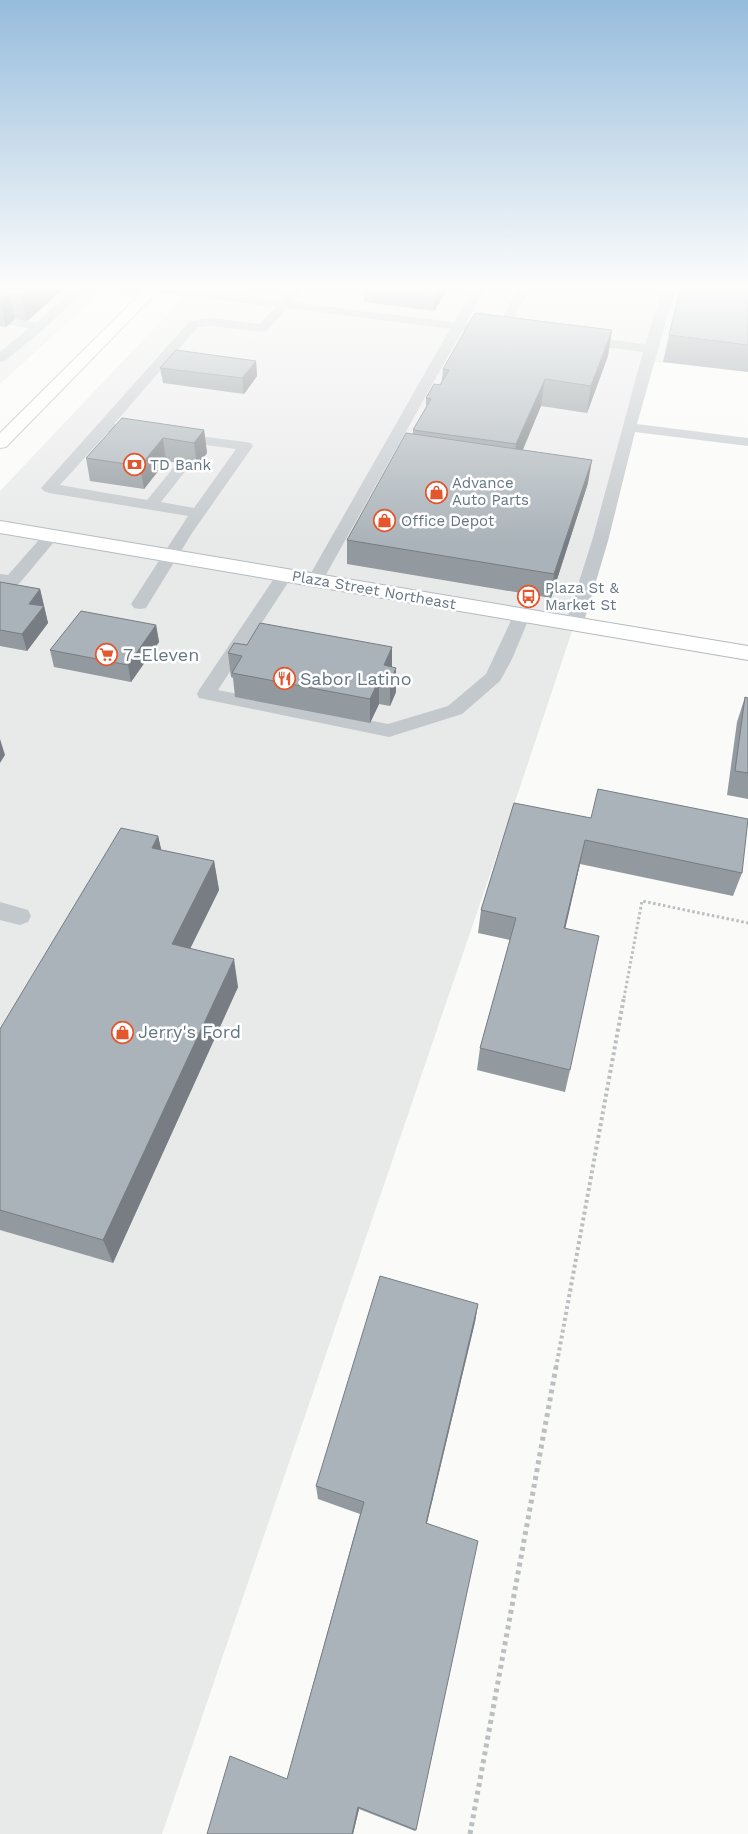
<svg xmlns="http://www.w3.org/2000/svg" width="748" height="1834" viewBox="0 0 748 1834" font-family="'Work Sans',sans-serif">
<style>
.built{fill:#e8e9e9}
.lines{fill:none;stroke-linecap:round;stroke-linejoin:round}
.secondary-casing{stroke:#b3babf;stroke-width:2}
.primary-casing{stroke:#b5babe;stroke-width:2}
.path-far2{stroke:#bbbfc2;stroke-width:3;stroke-dasharray:2.5 2.5;stroke-linecap:butt}
.path-far1{stroke:#bbbfc2;stroke-width:4;stroke-dasharray:3 3;stroke-linecap:butt}
.path{stroke:#bbbfc2;stroke-width:5;stroke-dasharray:4 4;stroke-linecap:butt}
.lane{fill:#c3c8cc;fill-rule:evenodd}
.secondary{fill:#fff;fill-rule:evenodd}
.primary{fill:#fff;fill-rule:evenodd}
.wall{fill:#929a9f}
.shaded-wall{fill:#777d82}
.building{fill:#aab3b9;stroke:#777d82}
.labels{text-anchor:middle;stroke-width:5;stroke-linejoin:round;paint-order:stroke}
.far-poi-label{font-size:15px;fill:#657683;stroke:#fff;text-anchor:start}
.far-street-label{font-size:15px;fill:#657683;stroke:#fff}
.poi-label{font-size:18px;fill:#657683;stroke:#fff;text-anchor:start}
</style>
<rect width="100%" height="100%" fill="#fafaf8"/>
<!-- built -->
<path class="built" d="M0 286H108L0 384Z
M194 286H748V372L648 361 574 625 522 781 162 1834H0V491Z"/>
<g class="lines">
<defs>
<path id="secondary" d="M0 521 748 646V660L0 533Z"/>
<path id="primary" d="M148 286H163L6 447 0 448V433Z"/>
</defs>
<!-- secondary casing -->
<use href="#secondary" class="secondary-casing"/>
<!-- primary casing -->
<use href="#primary" class="primary-casing"/>
<!-- path-far2 -->
<path class="path-far2" d="M624 998 642 901 748 923"/>
<!-- path-far1 -->
<path class="path-far1" d="M556 1368 624 997"/>
<!-- path -->
<path class="path" d="M470 1834 556 1367"/>
<!-- lane -->
<path class="lane" d="M77 286H90L44 329 5 361 0 362V352L29 328 9 325 7 322 9 319 37 322Z
M96 286H166L281 300 293 286H306L293 302 454 322 475 286H487L466 323 497 328 519 286H531L506 334 496 335 462 331 323 580 321 584H309L307 580 450 329 287 308 267 331 263 332 211 326 198 327 114 424 148 429 150 432 148 435 143 436 108 432 60 485 147 500 179 461H189L191 464 161 502 194 508 236 449 175 441 170 440 168 437 170 434 175 433 246 442 251 443 253 446 192 533 146 608 140 609 134 608 131 604 188 516 49 493 44 491 41 488 190 321 211 318 260 324 275 307 153 292 127 293 102 290Z
M664 286H676L637 424 748 438V446L635 432 608 541 583 625 580 629 574 630 568 629 565 625 592 541 643 352 580 344 574 340 580 336 645 344Z
M51 531 57 533 59 536 18 585 12 586 0 584V574L8 575 45 533Z
M285 570 291 571 293 575 218 690 388 724 448 706 486 674 515 612 521 611 527 612 530 616 512 659 500 681 462 714 389 737 199 698 197 694 199 690 279 571Z
M0 902 28 910 31 916 28 922 20 925 0 920Z"/>
<!-- secondary -->
<use href="#secondary" class="secondary"/>
<!-- primary -->
<use href="#primary" class="primary"/>
</g>
<!-- wall -->
<path class="wall" d="M0 286H67L27 321 15 319 6 327 0 326Z
M364 286H450L434 311 364 302Z
M748 286V372L663 362 669 335Z
M608 356 587 413 541 406 523 450 588 483 551 598 347 564V540L413 434V430L426 407V398L440 385 442 380 443 369Z
M256 361 257 376 244 394 163 383 160 368Z
M122 418 204 430 207 453 197 466 166 461 144 489 90 481 86 458Z
M0 582 40 589 48 623 27 651 0 646Z
M156 625 159 642 131 682 54 667 50 650Z
M247 645 392 667 396 692 390 706 379 704 370 723 235 697 233 678 231 677 228 653Z
M745 697 748 698V799L727 795 737 722Z
M514 803 742 873 733 896 580 864 565 928 570 1070 565 1092 477 1070 480 1048 510 940 478 933 481 910Z
M158 836 161 850 214 861 219 890 190 949 238 987 113 1263 0 1230V1029Z
M478 1304 475 1322 427 1523 416 1830 415 1831 359 1809 353 1834H207L287 1779 360 1514 318 1499 316 1486Z"/>
<!-- shaded-wall -->
<path class="shaded-wall" d="M32 286H67L27 321 21 295Z
M437 286H450L434 311 435 290Z
M9 294 15 319 6 327 0 301Z
M612 330 608 356 587 413 591 386Z
M256 361 257 376 244 394 242 378Z
M545 379 541 406 513 472 516 444Z
M204 430 207 453 197 466 194 443Z
M163 438 166 461 144 489 140 466Z
M592 460 588 483 551 598 554 574Z
M40 589 48 623 27 651 22 634 29 604Z
M156 625 159 642 131 682 128 665Z
M392 647V672L384 665Z
M396 668V692L390 706V682Z
M379 680V704L370 723V699Z
M0 739 5 755 0 763Z
M158 836 165 865 152 848Z
M585 840 580 864 560 952 564 928Z
M214 861 219 890 178 973 172 944Z
M234 959 238 987 113 1263 103 1240Z
M478 1304 475 1322 424 1535 426 1523Z
M358 1807 359 1809 353 1834H352Z"/>
<!-- building -->
<path class="building" d="M0 286H32L21 295 9 294 0 301Z
M404 286H437L435 290Z
M681 286H748V345L669 335Z
M475 313 612 330 591 386 545 379 516 444 413 430 431 399 426 398 434 384 440 385 449 370 443 369Z
M176 350 256 361 242 378 160 368Z
M122 418 204 430 194 443 163 438 140 466 86 458Z
M406 433 592 460 554 574 347 540Z
M0 582 40 589 29 604 44 606 22 634 0 630Z
M81 611 156 625 128 665 50 650Z
M260 623 392 647 384 665 396 668 390 682 379 680 370 699 232 673 242 656 228 653 234 643 247 645Z
M745 697 748 698V773L735 771Z
M598 789 748 819 742 873 585 840 564 928 599 936 570 1070 480 1048 516 918 481 910 514 803 591 818Z
M121 828 158 836 152 848 214 861 172 944 234 959 103 1240 0 1210V1029Z
M380 1276 478 1304 426 1523 478 1541 416 1830 358 1807 352 1834H207L230 1756 287 1779 364 1502 316 1486Z"/>
<!-- sky -->
<linearGradient id="sky" x2="0" y2="1"><stop stop-color="#96bcdc"/><stop offset="0.53" stop-color="#fdfdfc"/><stop offset="1" stop-color="#fdfdfc" stop-opacity="0"/></linearGradient>
<rect width="748" height="543" fill="url(#sky)"/>
<!-- icons -->
<defs>
<symbol id="bank-ring" viewBox="-11 -11 22 22"><circle r="9.5" fill="#fff" stroke="#e4572e" stroke-width="1.5"/><path d="M-6-4H6V4H-6ZM0-2.3a2.3 2.3 0 1 0 0 4.6a2.3 2.3 0 1 0 0-4.6Z" fill="#e4572e"/></symbol>
<symbol id="shop-ring" viewBox="-11 -11 22 22"><circle r="9.5" fill="#fff" stroke="#e4572e" stroke-width="1.5"/><path d="M-5-2.5h2.3a2.7 3.5 0 0 1 5.4 0H5L5.5 6h-11ZM-1.5-2.5h3a1.5 2.3 0 0 0-3 0Z" fill="#e4572e"/></symbol>
<symbol id="bus-ring" viewBox="-11 -11 22 22"><circle r="9.5" fill="#fff" stroke="#e4572e" stroke-width="1.5"/><path d="M-5-6H5V4H4V6H2V4H-2V6H-4V4H-5ZM-3.5-4V0h7V-4ZM-3.5 1.2v1.5H-2V1.2ZM2 1.2v1.5H3.5V1.2Z" fill="#e4572e"/></symbol>
<symbol id="supermarket-ring" viewBox="-11 -11 22 22"><circle r="9.5" fill="#fff" stroke="#e4572e" stroke-width="1.5"/><path d="M-6-5.5h2.5l.6 2H6L4.5 2H-2.5L-4.4-4H-6ZM-1.5 3.2a1.3 1.3 0 1 0 .1 0ZM3 3.2a1.3 1.3 0 1 0 .1 0Z" fill="#e4572e"/></symbol>
<symbol id="restaurant-ring" viewBox="-11 -11 22 22"><circle r="9.5" fill="#fff" stroke="#e4572e" stroke-width="1.5"/><path d="M-5-6h1v4h1v-4h1v4h1v-4h1v5L-1.5 .5V6h-2V.5L-5-1ZM5-6V6H3V1.5H1.5Q1.5-4 5-6Z" fill="#e4572e"/></symbol>
</defs>
<g fill-rule="evenodd">
<use href="#bank-ring" x="122" y="452" width="25" height="25"/>
<use href="#shop-ring" x="424" y="480" width="25" height="25"/>
<use href="#shop-ring" x="372" y="508" width="25" height="25"/>
<use href="#bus-ring" x="516" y="584" width="25" height="25"/>
<use href="#supermarket-ring" x="94" y="642" width="25" height="25"/>
<use href="#restaurant-ring" x="272" y="666" width="25" height="25"/>
<use href="#shop-ring" x="110" y="1020" width="25" height="25"/>
</g>
<g class="labels">
<!-- far-poi labels -->
<g class="far-poi-label">
<text x="150" y="470">TD Bank</text>
<text x="452" y="488">Advance<tspan x="452" dy="17">Auto Parts</tspan></text>
<text x="401" y="526">Office Depot</text>
<text x="545" y="593">Plaza St &amp;<tspan x="545" dy="17">Market St</tspan></text>
</g>
<!-- far-street labels -->
<g class="far-street-label">
<text transform="translate(374 590) rotate(10)" y="5">Plaza Street Northeast</text>
</g>
<!-- poi labels -->
<g class="poi-label">
<text x="123" y="661">7-Eleven</text>
<text x="300" y="685">Sabor Latino</text>
<text x="138" y="1038">Jerry's Ford</text>
</g>
</g>
</svg>
